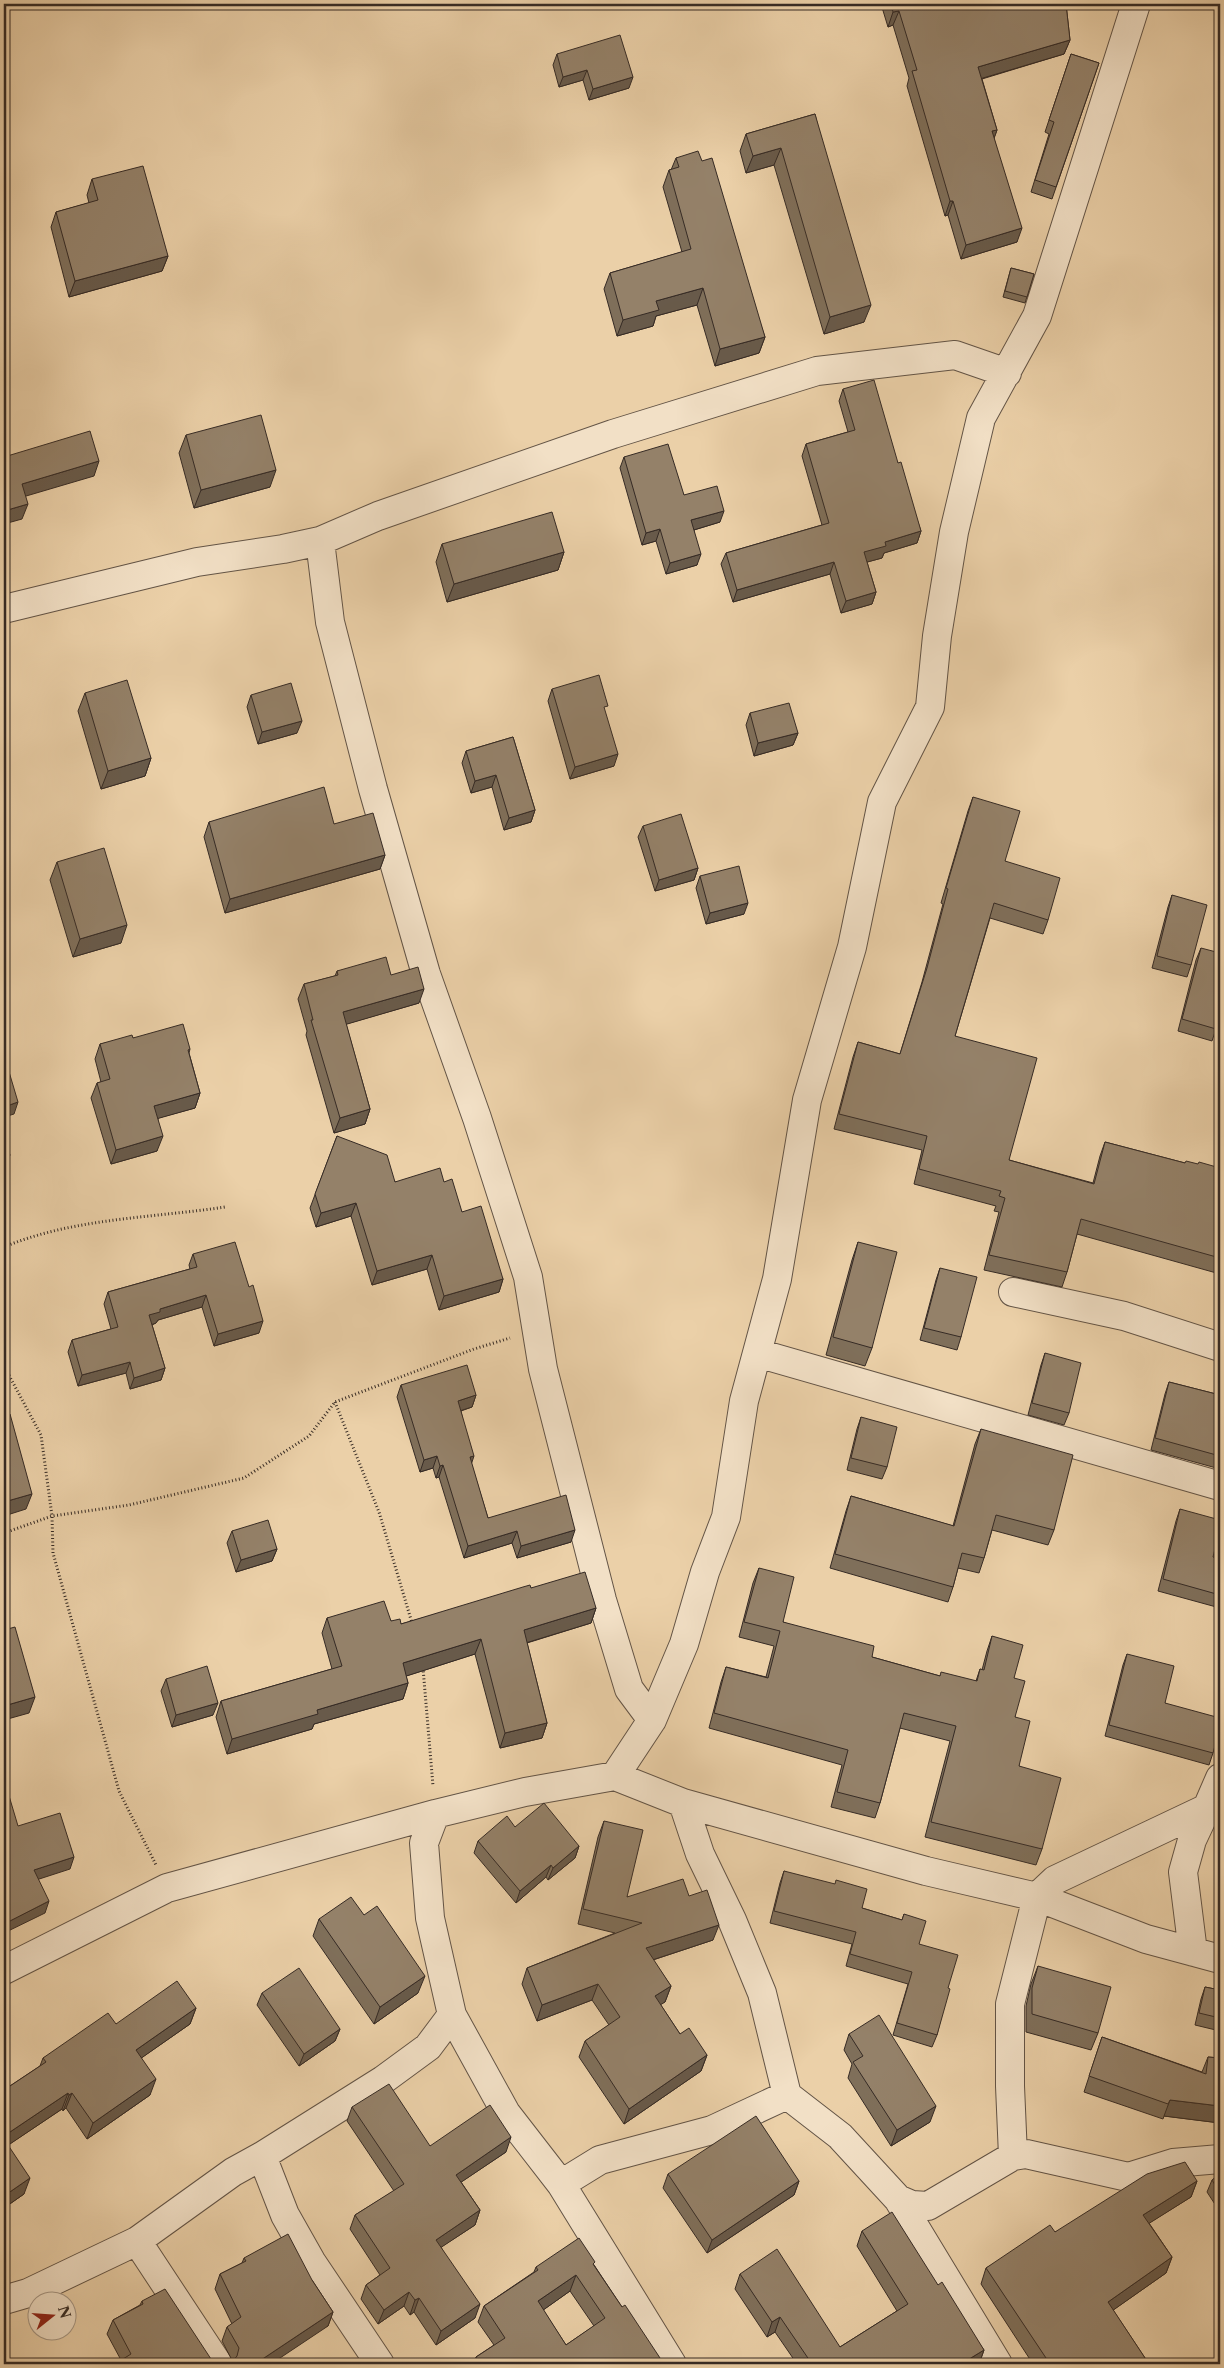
<svg xmlns="http://www.w3.org/2000/svg" width="1224" height="2368" viewBox="0 0 1224 2368" font-family="'Libre Caslon Text',serif">
<style>
.lines{fill:none;stroke-linecap:round;stroke-linejoin:round}
.street-casing{stroke:#635446;stroke-width:30}
.path{stroke:#362b25;stroke-width:3;stroke-dasharray:1 2.5;stroke-linecap:butt}
.street{stroke:#f2e0c6;stroke-width:28}
.wall{fill:#7f6f5a;stroke:#362b25;fill-rule:evenodd}
.shaded-wall{fill:#685a4a;stroke:#362b25}
.building{fill:#948169;stroke:#362b25;fill-rule:evenodd}
</style>
<rect width="100%" height="100%" fill="#ebd0a8"/>
<filter id="stains"><feTurbulence type="fractalNoise" baseFrequency=".004" numOctaves="4"/><feColorMatrix values="0 0 0 0 .2 0 0 0 0 .09 0 0 0 0 .02 0 0 0 .5 -.17"/></filter>
<radialGradient id="worn" r=".72"><stop offset=".6" stop-color="#630" stop-opacity="0"/><stop offset="1" stop-color="#630" stop-opacity=".3"/></radialGradient>
<g class="lines">
<defs>
<path id="street" d="M320 541 330 622 373 789 426 974 477 1118 528 1277 543 1369 602 1600 629 1689 652 1720
M4 609 197 562 283 549 320 541 378 516 613 434 817 371 955 355 1007 373
M1013 1292 1124 1316 1220 1347
M757 1353 1220 1486
M615 1776 652 1720 684 1644 705 1572 726 1517 744 1401 777 1279 807 1100 852 947 882 802 930 707 937 636 954 532 981 418 1037 316 1136 4
M683 1803 700 1854 732 1920 762 1993 787 2095 840 2136 898 2199 912 2205 928 2206 1013 2156 1026 2154 1128 2177 1173 2163 1220 2159
M435 1814 424 1843 430 1918 452 2015
M1193 1952 1183 1872 1192 1840 1207 1808
M4 1970 167 1888 435 1814 525 1792 615 1776 683 1803 926 1871 1037 1897 1146 1939 1220 1959
M262 2156 285 2215 311 2261 380 2364
M1013 2156 1010 2086V2004L1037 1897 1055 1880 1207 1808 1220 1778
M561 2184 600 2160 712 2130 787 2095
M898 2199 998 2364
M137 2241 218 2364
M4 2300 28 2293 137 2241 233 2172 262 2156 383 2080 428 2047 452 2015 506 2113 561 2184 672 2364"/>
</defs>
<!-- street casing -->
<use href="#street" class="street-casing"/>
<!-- path -->
<path class="path" d="M4 1247C73 1218 152 1218 225 1207
M4 1366 41 1435 52 1516 53 1553 119 1791 156 1865
M335 1402 379 1512 412 1623
M4 1533 52 1516 129 1505 244 1478 309 1436 335 1402 474 1349 510 1338
M423 1668 433 1786"/>
<!-- street -->
<use href="#street" class="street"/>
</g>
<!-- wall -->
<path class="wall" d="M881 4H1066L1070 40 1064 54 982 79 997 130 994 138 1017 242 961 259 948 215 945 216 907 86 909 78 893 25 888 27Z
M557 54 629 88 589 100 583 80 559 87 553 65Z
M1071 54 1099 63 1052 199 1031 192 1049 134 1045 132Z
M815 114 864 322 824 334 774 165 746 173 740 151 746 134Z
M676 158 702 161 765 337 759 353 715 366 697 305 656 316 653 326 617 336 604 289 610 273 682 252 663 187 669 170H671Z
M92 179 168 256 162 271 69 297 51 227 56 212 89 203 87 195Z
M1011 268 1034 274 1025 303 1003 297Z
M843 389 898 463 921 531 917 543 884 553 882 558 867 562 876 592 872 604 841 613 830 574 733 602 721 564 726 553 822 525 802 456 806 444 848 432 839 401Z
M186 435 270 487 194 508 179 453Z
M624 457 684 495 720 522 694 530 697 565 666 574 656 541 642 545 620 468Z
M442 544 564 552 558 570 447 602 436 562Z
M552 689 614 766 570 779 548 701Z
M85 693 151 758 145 776 101 789 78 711Z
M251 695 297 733 258 744 247 707Z
M750 713 798 733 793 745 754 756 746 725Z
M513 737 535 810 531 822 504 830 492 787 471 793 462 763 466 751Z
M973 797 1005 861 1048 920 1043 934 990 918 955 1036 1009 1160 1093 1183 1100 1156 1105 1142 1185 1163 1220 1168V1274L1077 1234 1067 1272 1062 1287 984 1270 999 1212 994 1211 996 1206 914 1184 922 1150 834 1129 853 1057 858 1042 900 1054 922 982 943 904 941 903 968 811Z
M209 822 334 824 385 855 380 869 225 913 204 837Z
M643 826 698 868 694 880 655 891 638 837Z
M57 862 121 943 73 957 50 880Z
M700 876 744 914 706 924 696 888Z
M1172 895 1191 965 1187 977 1152 968 1168 907Z
M1201 948 1216 1029 1212 1041 1178 1031 1196 960Z
M337 971 391 975 419 1003 346 1024 370 1109 365 1124 334 1133 306 1035 307 1031 298 999 304 984 335 976Z
M133 1038 190 1049 189 1053 200 1093 195 1108 158 1118 157 1151 111 1164 91 1098 97 1083 101 1082 95 1059 100 1044Z
M337 1136 395 1182H444L462 1212 503 1279 499 1292 439 1310 427 1269 372 1285 351 1216 316 1227 310 1208Z
M858 1242 872 1348 865 1366 826 1355 852 1260Z
M193 1254 259 1333 214 1346 202 1307 158 1320 156 1323 152 1325 165 1368 161 1380 130 1389 126 1373 78 1386 68 1352 72 1340 111 1329 104 1304 108 1292 190 1269 189 1265Z
M940 1268 961 1337 957 1350 920 1340 936 1280Z
M1045 1353 1069 1413 1064 1425 1028 1415 1041 1365Z
M1169 1382 1220 1395V1469L1151 1450 1165 1394Z
M401 1385 476 1395 472 1407 461 1411 471 1463 488 1518 571 1542 517 1558 512 1543 464 1558 439 1477 436 1478 433 1468 420 1472 397 1397Z
M861 1417 887 1467 882 1479 847 1470 857 1429Z
M981 1429 1054 1530 1048 1545 992 1530 984 1558 979 1573 958 1568 953 1587 948 1602 830 1568 846 1511 851 1496 953 1526 975 1444Z
M1180 1509 1213 1557 1220 1559V1608L1158 1591 1176 1521Z
M232 1531 277 1549 272 1561 236 1572 227 1543Z
M759 1568 783 1622 872 1657 940 1676 976 1681 980 1669 982 1670 987 1651 992 1636 1014 1678 1015 1717 1019 1766 1042 1849 1036 1865 925 1837 950 1741 900 1728 880 1803 875 1818 831 1807 842 1765 709 1728 721 1682 726 1667 766 1677 774 1646 739 1637 753 1583Z
M531 1588 596 1608 591 1623 527 1643 547 1723 542 1738 500 1748 475 1654 406 1676 408 1683 403 1699 314 1724 312 1729 227 1754 216 1717 221 1701 332 1669 322 1633 327 1618 391 1621 401 1624Z
M1127 1654 1165 1703 1213 1753 1209 1765 1105 1736 1123 1665Z
M166 1679 213 1715 172 1727 161 1691Z
M604 1821 627 1897 689 1896 713 1940 653 1960 671 1986 665 2002 660 2004 680 2034 707 2055 701 2071 624 2124 579 2057 585 2041 609 2025 592 2000 537 2021 522 1984 527 1968 615 1933 578 1924 598 1837Z
M515 1827 579 1846 575 1858 548 1880 546 1877 516 1903 474 1853 478 1841Z
M784 1871 862 1908 902 1920 904 1914 919 1944 948 1988 937 2035 932 2047 893 2035 908 1984 846 1966 852 1944 770 1923 780 1883Z
M364 1915 418 1993 374 2024 313 1936 319 1919Z
M1038 1966 1098 2033 1091 2050 1026 2032V2006L1031 1984Z
M1205 1987 1220 1990V2031L1195 2025 1201 1999Z
M262 1993 340 2029 335 2041 299 2066 257 2005Z
M196 2008 190 2024 141 2058 150 2095 87 2139 66 2108 63 2111 62 2109 8 2145 24 2194 4 2208V2077L10 2086 40 2066 43 2058 116 2024Z
M849 2034 930 2122 891 2146 848 2078 852 2064 844 2050Z
M1102 2037 1202 2072 1208 2057 1220 2058V2123L1164 2116 1163 2119 1084 2092Z
M352 2107 430 2146 506 2152 461 2182 480 2210 475 2225 441 2247 475 2318 436 2345 414 2312 410 2315 404 2306 378 2324 361 2299 366 2285 380 2275 350 2229 355 2215 394 2191 347 2121Z
M668 2174 799 2181 794 2195 707 2253 663 2188Z
M1220 2174V2212L1207 2192 1212 2180Z
M1197 2181 1191 2197 1149 2223 1172 2257 1166 2273 1113 2310 1149 2364H1033L981 2284 986 2268 1055 2232Z
M862 2231 938 2285 984 2350 979 2364H797L775 2332 767 2337 735 2289 740 2274 840 2347 897 2311 857 2246Z
M244 2258 312 2280 333 2312 328 2326 232 2362H233L222 2341 227 2327 232 2324 215 2289 220 2274 242 2263Z
M594 2265 622 2307 664 2364H473L476 2357 494 2345 478 2322 484 2306 534 2272 536 2267ZM570 2291 594 2326 566 2345 543 2310Z
M142 2301 211 2359 216 2363 121 2360 107 2334 113 2320 140 2305Z"/>
<!-- shaded-wall -->
<path class="shaded-wall" d="M899 11 893 25 888 27 893 12Z
M1070 40 1064 54 973 81 978 67Z
M587 70 583 80 559 87 563 77Z
M633 77 629 88 589 100 593 89Z
M997 130 992 144V131Z
M781 148 774 165 746 173 753 156Z
M950 201H953L948 215 945 216Z
M1022 228 1017 242 961 259 966 245Z
M168 256 162 271 69 297 75 281Z
M703 288 697 305 656 316 653 326 617 336 623 320 656 301Z
M871 305 864 322 824 334 830 317Z
M765 337 759 353 715 366 720 349Z
M99 461 94 476 16 499 22 484Z
M276 470 270 487 194 508 201 490Z
M28 504 22 519 4 524V511Z
M724 511 720 522 687 532 691 520Z
M660 529 656 541 642 545 646 533Z
M921 531 917 543 884 553 882 558 860 564 864 552 885 542Z
M564 552 558 570 447 602 454 584Z
M701 554 697 565 666 574 670 563Z
M834 562 830 574 733 602 737 590Z
M876 592 872 604 841 613 846 601Z
M302 721 297 733 258 744 262 732Z
M798 733 793 745 754 756 758 743Z
M618 754 614 766 570 779 575 767Z
M151 758 145 776 101 789 108 771Z
M496 775 492 787 471 793 475 781Z
M535 810 531 822 504 830 509 818Z
M385 855 380 869 225 913 230 899Z
M698 868 694 880 655 891 659 880Z
M748 903 744 914 706 924 710 913Z
M127 925 121 943 73 957 80 939Z
M424 989 419 1003 337 1027 343 1012Z
M200 1093 195 1108 149 1121 154 1106Z
M18 1102 14 1114 4 1117V1107Z
M370 1109 365 1124 334 1133 340 1118Z
M163 1136 157 1151 111 1164 116 1150Z
M10 1155 5 1167H4V1157Z
M356 1203 351 1216 316 1227 321 1213Z
M432 1255 427 1269 372 1285 377 1271Z
M503 1279 499 1292 439 1310 444 1296Z
M206 1295 202 1307 158 1320 156 1323 145 1327 149 1315 160 1309Z
M263 1321 259 1333 214 1346 218 1334Z
M130 1362 126 1373 78 1386 82 1375Z
M165 1368 161 1380 130 1389 134 1378Z
M476 1395 472 1407 453 1413 458 1401Z
M437 1456 433 1468 420 1472 424 1460Z
M474 1456 470 1468V1457Z
M443 1465 439 1477 436 1478 440 1466Z
M32 1494 26 1509 4 1516V1502Z
M575 1530 571 1542 517 1558 521 1546Z
M517 1531 512 1543 464 1558 468 1546Z
M277 1549 272 1561 236 1572 241 1560Z
M596 1608 591 1623 519 1645 524 1630Z
M481 1639 475 1654 397 1679 403 1663Z
M408 1683 403 1699 314 1724 312 1729 227 1754 232 1739 317 1710Z
M35 1697 29 1713 4 1720V1706Z
M218 1703 213 1715 172 1727 176 1715Z
M547 1723 542 1738 500 1748 505 1733Z
M579 1846 575 1858 548 1880 553 1868Z
M74 1857 70 1869 30 1882 34 1870Z
M551 1865 546 1877 516 1903 520 1891Z
M49 1901 45 1913 4 1933V1924Z
M719 1925 713 1940 640 1964 646 1948Z
M425 1976 418 1993 374 2024 380 2007Z
M598 1984 592 2000 537 2021 542 2005Z
M671 1986 665 2002 649 2012 655 1996Z
M196 2008 190 2024 130 2066 136 2050Z
M340 2029 335 2041 299 2066 304 2054Z
M707 2055 701 2071 624 2124 629 2109Z
M156 2079 150 2095 87 2139 93 2123Z
M68 2093 62 2109 4 2148V2136Z
M72 2093 66 2108 63 2111 69 2095Z
M1170 2100 1220 2106V2123L1164 2116Z
M936 2106 930 2122 891 2146 897 2130Z
M511 2137 506 2152 451 2189 456 2175Z
M30 2178 24 2194 4 2208V2196Z
M799 2181 794 2195 707 2253 712 2240Z
M1197 2181 1191 2197 1137 2231 1143 2215Z
M480 2210 475 2225 431 2254 436 2240Z
M1172 2257 1166 2273 1102 2318 1108 2302Z
M576 2275 570 2291 532 2318 538 2301Z
M409 2292 404 2306 378 2324 384 2310Z
M419 2298 414 2312 410 2315 415 2300Z
M480 2304 475 2318 436 2345 441 2331Z
M333 2312 328 2326 271 2364H255Z
M780 2317 775 2332 767 2337 772 2322Z
M984 2350 979 2364H961Z"/>
<!-- building -->
<path class="building" d="M891 4H1066L1070 40 978 67 997 130 992 131 1022 228 966 245 953 201H950L912 71 917 70 899 11 893 12Z
M620 35 633 77 593 89 587 70 563 77 557 54Z
M1071 54 1099 63 1056 187 1035 180 1054 122 1049 120Z
M815 114 871 305 830 317 781 148 753 156 746 134Z
M698 151 702 161 712 158 765 337 720 349 703 288 656 301 659 310 623 320 610 273 691 249 669 170 679 167 676 158Z
M143 166 168 256 75 281 56 212 98 200 92 179Z
M1011 268 1034 274 1027 297 1005 291Z
M874 380 898 463 901 462 921 531 885 542 886 546 864 552 876 592 846 601 834 562 737 590 726 553 829 523 806 444 855 430 843 389Z
M261 415 276 470 201 490 186 435Z
M90 431 99 461 22 484 28 504 4 511V457Z
M668 444 684 495 717 486 724 511 691 520 701 554 670 563 660 529 646 533 624 457Z
M552 512 564 552 454 584 442 544Z
M599 675 608 706 604 707 618 754 575 767 552 689Z
M127 680 151 758 108 771 85 693Z
M291 683 302 721 262 732 251 695Z
M789 703 798 733 758 743 750 713Z
M513 737 535 810 509 818 496 775 475 781 466 751Z
M324 787 334 824 373 813 385 855 230 899 209 822Z
M973 797 1020 811 1005 861 1060 878 1048 920 994 903 955 1036 1037 1058 1009 1160 1094 1184 1105 1142 1185 1163 1186 1161 1198 1164 1199 1162 1220 1168V1258L1081 1219 1067 1272 989 1255 1005 1198 999 1196 1001 1191 919 1169 927 1136 839 1114 858 1042 900 1054 927 968 948 889 946 888Z
M681 814 698 868 659 880 643 826Z
M104 848 127 925 80 939 57 862Z
M739 866 748 903 710 913 700 876Z
M1172 895 1207 905 1191 965 1157 956Z
M1201 948 1220 953V1012L1216 1029 1182 1019Z
M386 957 391 975 418 967 424 989 343 1012 370 1109 340 1118 311 1020H313L304 984 338 975 337 971Z
M183 1024 190 1049 188 1050 200 1093 154 1106 163 1136 116 1150 97 1083 110 1079 100 1044 132 1035 133 1038Z
M7 1065 18 1102 4 1107V1066Z
M4 1136 10 1155 4 1157Z
M337 1136 387 1155 395 1182 440 1168 444 1182 452 1179 462 1212 481 1206 503 1279 444 1296 432 1255 377 1271 356 1203 321 1213 315 1194Z
M235 1242 249 1287 253 1285 263 1321 218 1334 206 1295 160 1309V1312L149 1315 165 1368 134 1378 130 1362 82 1375 72 1340 118 1327 108 1292 197 1267 193 1254Z
M858 1242 897 1252 872 1348 833 1337Z
M940 1268 977 1277 961 1337 924 1328Z
M1045 1353 1081 1363 1069 1413 1032 1403Z
M467 1365 476 1395 458 1401 474 1456 470 1457 488 1518 566 1495 575 1530 521 1546 517 1531 468 1546 443 1465 440 1466 437 1456 424 1460 401 1385Z
M1169 1382 1220 1395V1456L1155 1438Z
M10 1414 32 1494 4 1502V1416Z
M861 1417 897 1427 887 1467 851 1458Z
M981 1429 1073 1455 1054 1530 996 1515 984 1558 962 1553 953 1587 835 1554 851 1496 954 1526Z
M1180 1509 1220 1520V1529L1213 1557 1220 1559V1595L1163 1579Z
M268 1520 277 1549 241 1560 232 1531Z
M759 1568 794 1577 783 1622 874 1646 872 1657 940 1676 941 1672 977 1681 980 1669 984 1670 992 1636 1023 1645 1014 1678 1025 1681 1015 1717 1030 1721 1019 1766 1061 1778 1042 1849 931 1822 956 1726 904 1713 880 1803 837 1792 848 1750 714 1713 726 1667 768 1678 780 1631 744 1622Z
M585 1572 596 1608 524 1630 547 1723 505 1733 481 1639 403 1663 408 1683 317 1710 318 1714 232 1739 221 1701 342 1666 327 1618 384 1601 391 1621 400 1619 401 1624 523 1587 530 1585 531 1588Z
M15 1627 35 1697 4 1706V1630Z
M1127 1654 1174 1666 1165 1703 1220 1718V1727L1213 1753 1109 1725Z
M207 1666 218 1703 176 1715 166 1679Z
M4 1779 18 1826 60 1813 74 1857 34 1870 49 1901 4 1924Z
M544 1803 579 1846 553 1868 551 1865 520 1891 478 1841 507 1816 515 1827Z
M604 1821 643 1830 627 1897 683 1879 689 1896 707 1890 719 1925 646 1948 671 1986 655 1996 680 2034 689 2028 707 2055 629 2109 585 2041 620 2017 598 1984 542 2005 527 1968 642 1923 583 1909Z
M784 1871 835 1884 836 1880 867 1889 862 1908 902 1920 904 1914 926 1921 919 1944 958 1955 948 1988 950 1989 937 2035 897 2023 912 1972 850 1954 856 1932 774 1911Z
M351 1897 364 1915 377 1906 425 1976 380 2007 319 1919Z
M1038 1966 1111 1987 1098 2033 1032 2014V1988Z
M299 1968 340 2029 304 2054 262 1993Z
M177 1981 196 2008 136 2050 156 2079 93 2123 72 2093 69 2095 68 2093 4 2136V2077L10 2086 46 2062 43 2058 108 2013 116 2024Z
M1205 1987 1220 1990V2018L1199 2013Z
M879 2015 936 2106 897 2130 853 2062 863 2056 849 2034Z
M1102 2037 1206 2074 1208 2057 1220 2058V2106L1170 2100 1168 2104 1089 2076Z
M389 2084 430 2146 490 2105 511 2137 456 2175 480 2210 436 2240 480 2304 441 2331 419 2298 415 2300 409 2292 384 2310 366 2285 390 2268 355 2215 404 2184 352 2107Z
M756 2116 799 2181 712 2240 668 2174Z
M4 2139 30 2178 4 2196Z
M1185 2162 1197 2181 1143 2215 1172 2257 1108 2302 1149 2364H1050L986 2268 1050 2225 1055 2232 1147 2174Z
M1220 2174V2193L1212 2180Z
M892 2212 938 2285 942 2282 984 2350 961 2364H812L780 2317 772 2322 740 2274 777 2249 840 2347 908 2304 862 2231Z
M288 2234 312 2280 333 2312 255 2364H226L232 2362 237 2356 239 2348 227 2327 241 2317 220 2274 246 2261 244 2258Z
M579 2238 595 2262 593 2264 622 2307 625 2305 664 2364H480L476 2357 505 2338 484 2306 538 2270 536 2267ZM576 2275 605 2318 566 2345 538 2301Z
M165 2289 211 2359 216 2363 220 2364H115L131 2354 113 2320 143 2304 142 2301Z"/>
<!-- margin -->
<rect width="1224" height="2368" fill="none" stroke="#ebd0a8" stroke-width="20"/>
<rect x="5" y="5" width="1214" height="2358" fill="none" stroke="#362b25" stroke-width="2.5"/>
<rect x="10" y="10" width="1204" height="2348" fill="none" stroke="#362b25"/>
<!-- north arrow -->
<g transform="translate(52 2316) rotate(73)"><circle r="24" fill="#f2e0c6" stroke="#a79886"/>
<path d="M0-4L9 19L0 12L-9 19Z" fill="#8f2418"/>
<text y="-8" font-size="14" font-weight="bold" text-anchor="middle" fill="#362b25">N</text>
</g>
<rect width="100%" height="100%" filter="url(#stains)"/>
<rect width="100%" height="100%" fill="url(#worn)"/>
</svg>
